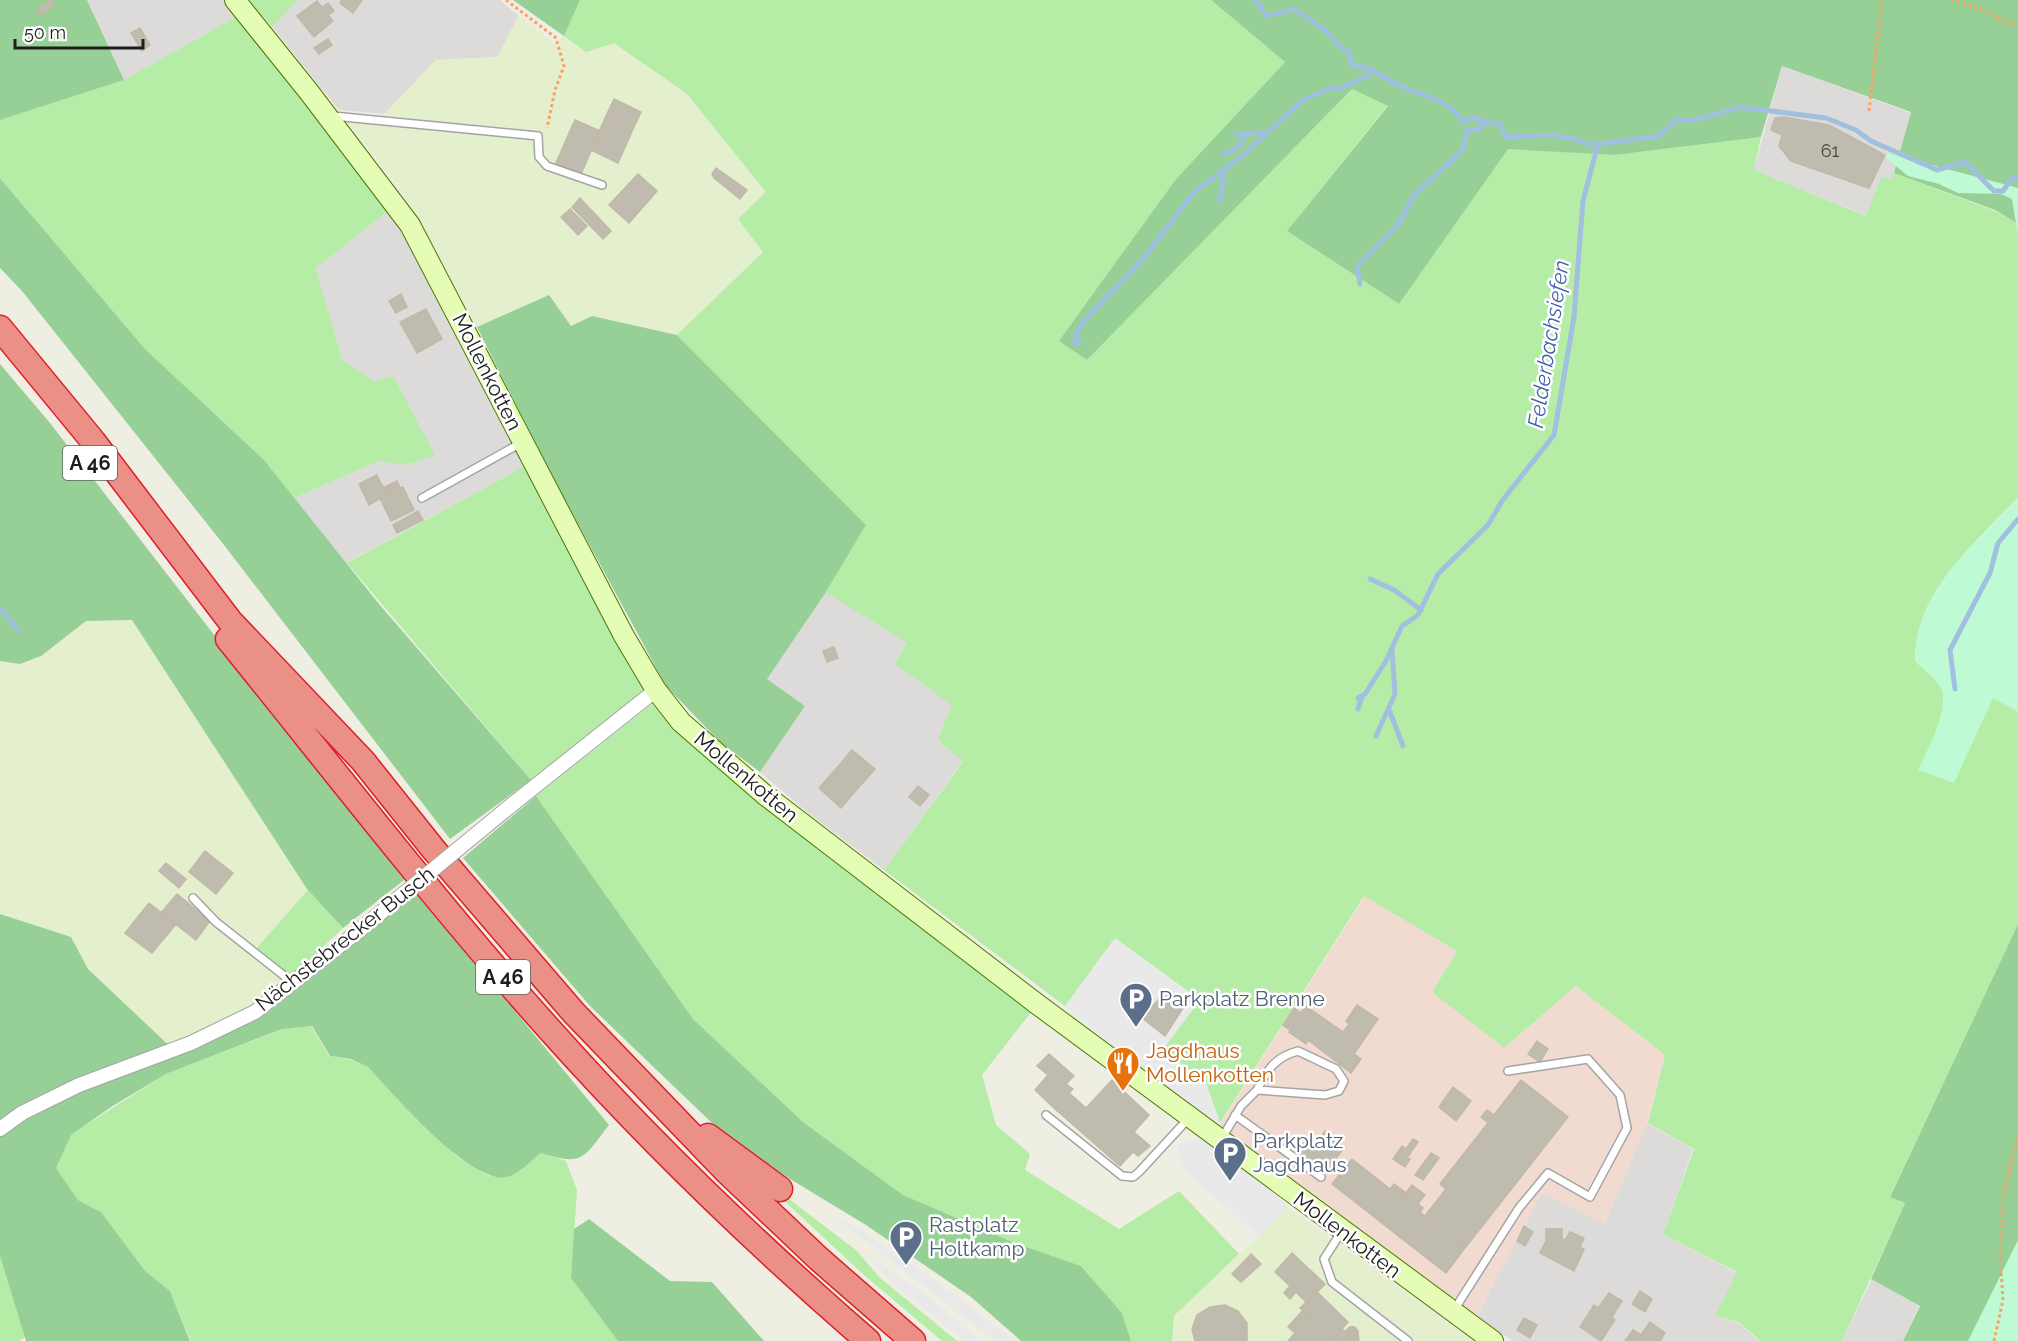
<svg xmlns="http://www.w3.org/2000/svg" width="2018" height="1341" viewBox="0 0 2018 1341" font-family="Raleway,sans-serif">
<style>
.residential{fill:#dcdbda}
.commercial{fill:#f1dbd1}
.farmland{fill:#e3efcd}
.grass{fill:#b5eca6}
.forest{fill:#97d096}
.park{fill:#befbd4}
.parking{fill:#e9e9e9}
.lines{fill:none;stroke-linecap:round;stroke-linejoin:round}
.stream{stroke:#a1c0df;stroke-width:5}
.building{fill:#c0bbaf;stroke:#c1b9a5;stroke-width:1.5}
.lane-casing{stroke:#a4a4a4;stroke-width:10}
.street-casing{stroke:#a4a4a4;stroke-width:16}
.secondary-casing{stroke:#4a7801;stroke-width:22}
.highway-casing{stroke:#e01d29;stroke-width:27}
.path{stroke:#ff9f64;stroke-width:3;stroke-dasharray:3 3;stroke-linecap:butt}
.lane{stroke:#fff;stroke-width:7}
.street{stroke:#fff;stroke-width:14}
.secondary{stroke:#e4fcb4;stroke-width:20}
.highway{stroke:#ea9087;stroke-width:24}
.street-bridge-casing{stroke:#a4a4a4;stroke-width:16;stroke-linecap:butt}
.street-bridge{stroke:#fff;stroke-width:14}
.labels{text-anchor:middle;stroke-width:5;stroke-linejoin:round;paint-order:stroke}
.number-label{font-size:18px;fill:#464442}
.shield{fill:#fff;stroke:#616161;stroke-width:1.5}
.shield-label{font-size:20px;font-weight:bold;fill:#1d1d1d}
.street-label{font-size:21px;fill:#1d1d1d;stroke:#fff}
.service-label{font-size:21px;fill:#4e5e75;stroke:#fff;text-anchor:start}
.food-label{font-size:21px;fill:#c56008;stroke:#fff;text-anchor:start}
.water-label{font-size:22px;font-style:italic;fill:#465eb1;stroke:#fff}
</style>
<rect width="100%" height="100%" fill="#efeee3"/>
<!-- residential -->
<path class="residential" d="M87 0H229L241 14 124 80Z
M298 0H500L519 16 498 57 436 60 385 114 339 110 272 27Z
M1782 66 1911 113 1892 179 1881 177 1867 216 1754 170Z
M388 211 431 283 525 466 346 563 294 498 379 461 404 465 375 382 342 360 316 268Z
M826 591 908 643 953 705 963 761 884 870 808 813 760 772 805 706 766 679Z
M1647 1123 1693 1149 1663 1234 1737 1273 1715 1316 1739 1323 1759 1341H1513L1477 1318 1508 1253 1542 1193 1605 1223Z
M1872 1279 1919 1306 1903 1341H1842Z"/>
<!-- commercial -->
<path class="commercial" d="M1365 896 1457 951 1432 992 1504 1048 1576 986 1665 1055 1648 1121 1605 1224 1542 1193 1476 1318 1217 1129Z"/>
<!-- farmland -->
<path class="farmland" d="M519 15 554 44 564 36 586 52 614 43 687 94 767 192 738 219 764 251 677 335 593 316 571 326 549 296 477 327 413 208 348 122H381L384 114 436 60 497 57Z
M132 620 308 890 255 950 223 922 218 927 286 981 249 1009 193 1038 168 1045 88 969 71 937 0 914V661L20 664 41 656 86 621Z
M1288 1208 1473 1341H1172L1174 1317Z"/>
<!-- grass -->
<path class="grass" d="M249 0H298L272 27Z
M580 0H1211L1285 62 1176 179 1060 341 1087 360 1352 89 1388 105 1287 231 1399 304 1508 148 1615 155 1761 137 1754 170 1866 216 1881 177 1892 179 1894 173 1995 211 2018 224V924L1890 1196 1905 1203 1842 1341H1760L1739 1322 1715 1316 1737 1272 1663 1234 1694 1149 1648 1123 1665 1055 1576 986 1504 1048 1432 992 1457 951 1364 896 1220 1123 1206 1083 1163 1049 1200 1000 1115 938 1065 1006 884 870 963 762 938 739 952 705 895 664 907 643 826 592 866 525 677 335 763 252 738 219 766 192 687 94 614 43 586 52 564 36Z
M241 14 388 211 316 268 342 360 375 382 393 376 435 455 404 465 379 461 294 498 264 460 145 349 0 178V120L124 80Z
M525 466 645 690 531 780 347 563Z
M652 704 817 849 1032 1011 982 1075 996 1125 1030 1154 1025 1170 1119 1229 1179 1191 1239 1254 1174 1316 1172 1341H1131L1122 1313 1081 1266 1015 1243 903 1195 803 1122 693 1019 536 796Z
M308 890 343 928 291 977 255 950Z
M311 1026 329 1056 352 1060 370 1068 456 1156 486 1175 508 1177 541 1153 566 1161 577 1190 571 1278 618 1341H191L170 1291 145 1272 101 1212 78 1200 56 1168 70 1135 166 1074 283 1029Z
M780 1197 789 1199 857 1251 879 1277 957 1341H942L864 1275Z
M0 1256 25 1337 19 1341H0Z"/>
<!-- forest -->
<path class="forest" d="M0 0H87L124 80 0 120Z
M513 0H580L564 36Z
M1211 0H2018V224L1995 210 1894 173 1911 112 1782 66 1761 137 1615 155 1508 149 1399 304 1287 231 1388 106 1352 89 1087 360 1059 341 1176 179 1285 62Z
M0 178 145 349 264 460 379 604 531 780 450 839 224 545 22 291 0 268Z
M549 295 571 326 592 316 677 335 866 525 826 592 767 679 805 706 760 772 720 742 666 686 544 461 477 327Z
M0 364 50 423 404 880 343 928 307 889 132 620 86 621 41 656 20 664 0 661Z
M536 796 693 1019 803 1122 903 1195 1015 1243 1081 1266 1122 1313 1131 1341H1021L971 1297 866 1225 737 1147 590 1006 463 858Z
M417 893 609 1125C584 1157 584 1167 541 1153 532 1160 517 1175 507 1177 469 1184 394 1094 368 1067L351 1059 330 1056 312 1026 282 1029 166 1074 111 1107 71 1135 56 1168 78 1200 101 1212 145 1271 170 1291 190 1341H26L0 1256V914L71 937 88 969 179 1055 267 1013Z
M2018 924V1341H1903L1920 1306 1871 1279 1905 1203 1890 1197Z
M589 1219 670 1281 712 1282 764 1341H618L571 1278 574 1229Z"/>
<!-- park -->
<path class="park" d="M1887 153 2018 188V236L2012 199 2001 194 1958 193 1939 184 1908 176 1885 157Z
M2018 497V712L1993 698 1954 783 1918 770C1927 750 1953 704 1939 685 1933 676 1922 669 1915 661 1914 592 1975 543 2018 497Z
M2018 1240V1341H1968Z"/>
<!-- parking -->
<path class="parking" d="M1115 938 1200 1000 1163 1049 1206 1083 1220 1123 1217 1129 1065 1007Z
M1205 1139 1276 1194 1288 1208 1260 1237 1185 1171 1178 1150 1180 1143Z
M832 1215 865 1233 949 1290 1014 1341H995Z
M869 1256 923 1293 981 1341H965L891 1282Z"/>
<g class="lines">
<!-- stream -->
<path class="stream" d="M1255 0 1267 16 1294 9 1324 29 1340 47 1350 52V64L1370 69
M1235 134 1266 133
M1224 153C1236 151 1240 145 1246 135
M1220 201 1224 169
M1360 284 1357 266 1396 227 1416 193 1463 150 1467 130 1479 129 1487 122 1501 124 1506 137 1552 135 1576 139 1587 144H1598L1659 136 1676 120H1695L1740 107 1826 118 1856 130 1871 141 1937 170 1965 162 1994 191H2003L2013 177H2018
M1073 343 1080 342 1075 336 1083 322 1143 259 1194 192 1242 156 1303 100 1333 87 1339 89 1367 76 1370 69C1383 76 1398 86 1412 91 1431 97 1452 103 1463 122L1473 118 1487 122
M1370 579 1394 590 1421 610
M0 608 18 630
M1955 689 1950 650 1990 573 1998 543 2018 519
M1358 698 1365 694 1386 661 1402 626 1418 615 1438 574 1488 525 1502 501 1554 435 1574 317 1583 201 1598 144
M1358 709 1362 696
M1390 712 1403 746
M1376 736 1395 694 1392 650"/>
</g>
<!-- building -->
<path class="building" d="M49 0 55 4 41 15 37 10Z
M342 0H362L353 13 340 3Z
M317 1 322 7 328 3 334 11 328 15 333 21 314 37 297 16Z
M140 28 150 45 142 51 131 33Z
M328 39 332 45 319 54 314 48Z
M614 99 641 112 633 129 606 116Z
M606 116 633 129 618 163 591 150Z
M1784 117 1829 125 1885 155 1869 188 1791 161 1779 146 1782 135 1771 130 1775 118Z
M575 120 600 131 595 142 570 131Z
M570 131 595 142 581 174 556 163Z
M716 168 747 190 740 199 714 178 712 174Z
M638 174 657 191 629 223 609 205Z
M580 198 611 231 603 239 572 207Z
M570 209 587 226 578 235 561 217Z
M401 294 407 307 396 313 389 301Z
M426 309 442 339 417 353 400 322Z
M377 475 380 482 362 490 359 484Z
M397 481 400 488 388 494 385 487Z
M380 482 388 494 369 505 362 490Z
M403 487 414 510 391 521 380 498Z
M418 511 423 520 397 533 393 525Z
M834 647 838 658 827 662 823 651Z
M852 750 875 769 858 788 836 769Z
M836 769 858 788 841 808 819 788Z
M918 786 929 795 920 806 909 797Z
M205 851 233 873 216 894 189 872Z
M166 863 186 879 179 888 159 871Z
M177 894 210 921 196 940 161 913Z
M149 903 176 924 152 953 125 933Z
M1167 990 1185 1005 1165 1036 1142 1018Z
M1357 1005 1378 1019 1354 1054 1361 1059 1351 1073 1308 1040 1306 1044 1289 1032 1290 1030 1283 1025 1294 1008 1301 1013 1306 1006 1343 1032 1349 1024 1346 1021Z
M1537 1041 1548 1049 1540 1062 1528 1054Z
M1049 1054 1074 1076 1066 1084 1073 1089 1069 1093 1086 1108 1112 1080 1149 1115 1134 1132 1150 1146 1138 1156 1133 1152 1120 1166 1055 1109 1035 1090 1048 1075 1037 1066Z
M1521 1080 1568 1117 1465 1248 1425 1216 1446 1189 1440 1184 1488 1123 1481 1117 1487 1110 1494 1115Z
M1453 1087 1471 1101 1456 1121 1439 1107Z
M1325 1131 1345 1147 1323 1174 1296 1153 1309 1137 1316 1143Z
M1413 1139 1418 1142 1407 1158 1410 1159 1405 1167 1393 1159 1402 1146 1406 1149Z
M1431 1153 1439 1158 1423 1180 1415 1175Z
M1352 1159 1390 1189 1394 1184 1406 1193 1382 1223 1332 1184Z
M1412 1185 1425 1195 1418 1204 1423 1208 1420 1212 1465 1248 1446 1273 1382 1223Z
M1524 1226 1533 1232 1525 1246 1517 1241Z
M1546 1229H1562V1238L1565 1240 1570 1232 1584 1238 1580 1247 1584 1249 1574 1271 1540 1253 1546 1241Z
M1292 1253 1325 1284 1307 1303 1296 1292 1290 1299 1284 1293 1290 1286 1275 1272Z
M1251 1254 1261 1264 1241 1282 1232 1274Z
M1640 1291 1652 1299 1645 1312 1632 1304Z
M1317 1292 1348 1322 1333 1339 1300 1308Z
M1609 1293 1622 1301 1612 1317 1598 1308Z
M1225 1305 1238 1311 1247 1323V1341H1195L1192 1329 1197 1315 1210 1307Z
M1594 1305 1615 1320 1601 1341 1580 1327Z
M1303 1310 1333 1339 1342 1329 1353 1337 1358 1331 1359 1341H1288L1295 1333 1288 1327Z
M1524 1318 1537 1325 1530 1338 1517 1330Z
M1650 1322 1665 1333 1660 1341H1625L1633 1330 1641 1335Z
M1346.5 1332a5.5 5.5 0 1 1 11 0a5.5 5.5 0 1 1-11 0Z"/>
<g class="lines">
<defs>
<path id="lane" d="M333 116 538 136 539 157 547 166 602 185
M422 498 521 443
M193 898 216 922 292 982
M1046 1115 1122 1176 1133 1177 1139 1172 1188 1119
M1235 1115 1321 1177
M1222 1138 1241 1106 1257 1090 1325 1095 1339 1091 1344 1081 1336 1069 1298 1051C1275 1057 1267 1070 1257 1090
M1342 1231 1324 1259 1332 1282 1408 1341
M1454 1310 1519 1208 1548 1173 1590 1197 1627 1128 1620 1095 1588 1059 1508 1071"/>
<path id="street" d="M514 803 656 690
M0 1129 22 1113 79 1085 191 1043 255 1012 356 933"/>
<path id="secondary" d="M235 0 309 92 410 225 624 636 656 690 681 722 765 795 1037 1004 1493 1341"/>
<path id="highway" d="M0 328 93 441 230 621 363 761 434 850 574 1013 725 1170 819 1259 913 1341
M228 639C334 770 437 904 550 1030 649 1141 756 1244 868 1341
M708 1136 780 1189"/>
</defs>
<!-- lane casing -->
<use href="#lane" class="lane-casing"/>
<!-- street casing -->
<use href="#street" class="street-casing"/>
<!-- secondary casing -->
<use href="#secondary" class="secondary-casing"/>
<!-- highway casing -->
<use href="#highway" class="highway-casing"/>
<!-- path -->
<path class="path" d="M506 0 556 38 564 66 555 90 547 128
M1951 0 1970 5 2018 26
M1869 111 1882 0
M1994 1341 2003 1300 2000 1255 2003 1194 2018 1137"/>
<!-- lane -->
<use href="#lane" class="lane"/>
<!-- street -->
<use href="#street" class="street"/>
<!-- secondary -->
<use href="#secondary" class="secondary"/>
<!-- highway -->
<use href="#highway" class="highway"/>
<defs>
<path id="street-bridge" d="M356 933 514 803"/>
</defs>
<!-- street-bridge casing -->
<use href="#street-bridge" class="street-bridge-casing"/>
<!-- street-bridge -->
<use href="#street-bridge" class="street-bridge"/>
</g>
<!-- icons -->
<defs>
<symbol id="parking-pin" viewBox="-11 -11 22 30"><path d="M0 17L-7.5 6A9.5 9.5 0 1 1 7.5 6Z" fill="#5c6f8a" stroke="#fff"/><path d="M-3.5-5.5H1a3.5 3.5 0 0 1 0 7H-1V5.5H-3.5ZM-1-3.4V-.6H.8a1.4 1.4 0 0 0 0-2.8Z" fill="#fff"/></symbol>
<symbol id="restaurant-pin" viewBox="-11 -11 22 30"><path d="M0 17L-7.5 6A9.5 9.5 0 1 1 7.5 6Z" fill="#e8710a" stroke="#fff"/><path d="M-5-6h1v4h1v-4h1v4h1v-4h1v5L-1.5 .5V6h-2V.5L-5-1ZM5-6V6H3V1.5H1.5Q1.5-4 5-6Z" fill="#fff"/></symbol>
</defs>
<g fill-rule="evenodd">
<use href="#parking-pin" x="1117" y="980" width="38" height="52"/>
<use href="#restaurant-pin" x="1104" y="1044" width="38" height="52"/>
<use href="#parking-pin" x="1211" y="1134" width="38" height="52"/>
<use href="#parking-pin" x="887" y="1218" width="38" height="52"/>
</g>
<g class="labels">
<!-- number labels -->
<g class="number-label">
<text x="1830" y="157">61</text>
</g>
<!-- shield labels -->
<g class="shield">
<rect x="63" y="446" width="54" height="34" rx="4.5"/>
<rect x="476" y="960" width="54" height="34" rx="4.5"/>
</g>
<g class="shield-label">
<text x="90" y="470">A 46</text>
<text x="503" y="984">A 46</text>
</g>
<!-- street labels -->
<g class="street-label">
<text transform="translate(487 372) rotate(63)" y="7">Mollenkotten</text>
<text transform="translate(746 777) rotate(40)" y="7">Mollenkotten</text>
<text transform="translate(345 939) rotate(-38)" y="7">Nächstebrecker Busch</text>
<text transform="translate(1347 1235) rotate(37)" y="7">Mollenkotten</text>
</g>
<!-- service labels -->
<g class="service-label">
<text x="1159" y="1006">Parkplatz Brenne</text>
<text x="1253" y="1148">Parkplatz<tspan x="1253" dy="24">Jagdhaus</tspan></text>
<text x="929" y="1232">Rastplatz<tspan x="929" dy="24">Holtkamp</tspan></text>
</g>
<!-- food labels -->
<g class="food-label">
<text x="1146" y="1058">Jagdhaus<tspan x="1146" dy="24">Mollenkotten</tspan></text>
</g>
<!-- water labels -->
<g class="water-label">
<text transform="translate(1548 344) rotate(-81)" y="8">Felderbachsiefen</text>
</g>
</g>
<!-- scale -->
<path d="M15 39v9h128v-9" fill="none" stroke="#1d1d1d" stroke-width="3"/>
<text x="24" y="39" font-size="18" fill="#1d1d1d" stroke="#ffffff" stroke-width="4.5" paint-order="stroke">50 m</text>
</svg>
